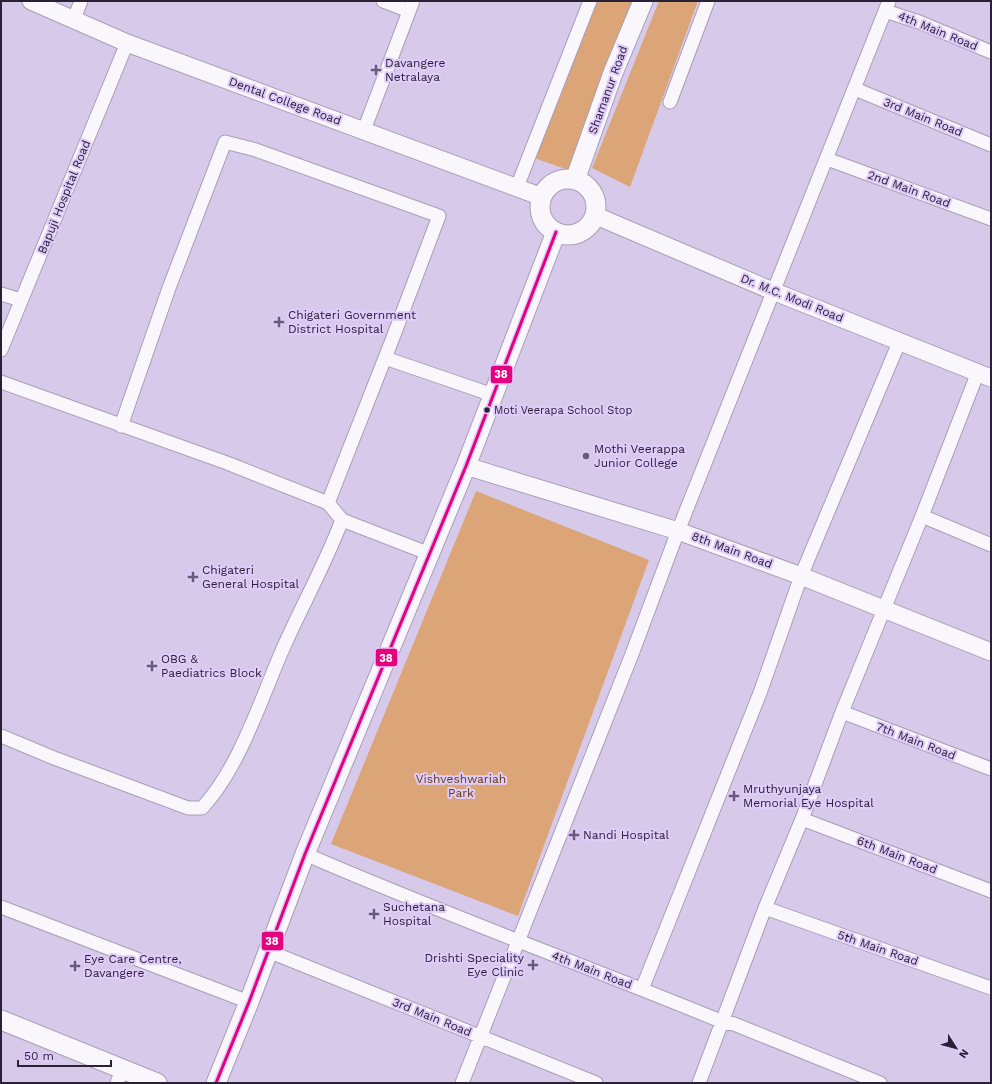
<svg xmlns="http://www.w3.org/2000/svg" width="992" height="1084" viewBox="0 0 992 1084" font-family="'Work Sans',sans-serif">
<style>
.green{fill:#dba578}
.lines{fill:none;stroke-linecap:round;stroke-linejoin:round}
.minor-casing{stroke:#a89eb7;stroke-width:15}
.tertiary-casing{stroke:#a89eb7;stroke-width:19}
.secondary-casing{stroke:#a89eb7;stroke-width:21}
.minor{stroke:#f9f7fc;stroke-width:13}
.tertiary{stroke:#f9f7fc;stroke-width:17}
.secondary{stroke:#f9f7fc;stroke-width:19}
.bus-1-casing{stroke:#e0ccfb;stroke-width:6}
.bus-1{stroke:#e5007d;stroke-width:3}
.poi-dot{fill:#675c76;stroke:#e0ccfb;stroke-width:1.5}
.bus-dot{fill:#2b2137;stroke:#e0ccfb;stroke-width:1.5}
.labels{text-anchor:middle;stroke-width:4;stroke-linejoin:round;paint-order:stroke}
.bus-label{font-size:11px;fill:#2b2137;stroke:#e0ccfb;text-anchor:start}
.street-label{font-size:12px;fill:#2b2137;stroke:#e0ccfb}
.poi-label{font-size:12px;fill:#2b2137;stroke:#e0ccfb;text-anchor:start}
.park-label{font-size:12px;fill:#633c11;stroke:#e0ccfb}
.line-badge{stroke:#e0ccfb;stroke-width:1.5}
.badge-label{font-size:11px;text-anchor:middle;font-weight:bold;fill:#fff}
</style>
<rect width="100%" height="100%" fill="#d7c9ea"/>
<!-- green -->
<path class="green" d="M595 1H642L574 172 534 158Z
M659 1H698L630 187 592 168Z
M476 491 649 560 518 916 331 844Z"/>
<g class="lines">
<defs>
<path id="minor" d="M383 1 409 11
M885 11 919 22 991 52
M74 19 81 1
M855 89 991 145
M670 102 708 1
M364 130 413 1
M827 159 991 219
M517 187 590 1
M1 294 21 300
M1 350 127 43
M385 358 493 395
M1 382 227 463 328 503
M121 426 169 288 225 142 256 150 439 216 394 335 328 503 342 520
M922 516 991 545
M842 712 991 769
M1 736 54 758 188 808H202C241 766 262 695 285 644 304 602 326 562 342 520L430 554
M802 819 991 891
M305 854C443 914 584 965 723 1022L734 1024 880 1083
M1 907 249 1002
M765 908 991 988
M268 951 596 1083
M642 989 760 693 801 576 900 340
M117 1083 122 1069
M462 1083 632 654 678 531 889 1
M699 1083 765 908 802 819 842 712 922 516 978 372"/>
<path id="tertiary" d="M31 1 127 43 542 197
M594 215 775 292 991 378
M466 466 678 531 801 576 991 652"/>
<path id="secondary" d="M540 207a28 28 0 1 1 56 0a28 28 0 1 1-56 0Z
M575 180 613 73 643 1
M1 1020 157 1083
M216 1083 249 1002 305 854 466 466 556 232"/>
</defs>
<!-- minor casing -->
<use href="#minor" class="minor-casing"/>
<!-- tertiary casing -->
<use href="#tertiary" class="tertiary-casing"/>
<!-- secondary casing -->
<use href="#secondary" class="secondary-casing"/>
<!-- minor -->
<use href="#minor" class="minor"/>
<!-- tertiary -->
<use href="#tertiary" class="tertiary"/>
<!-- secondary -->
<use href="#secondary" class="secondary"/>
<defs>
<path id="bus-1" d="M216 1083 249 1002 305 854 466 466 556 232"/>
</defs>
<!-- bus-1 casing -->
<use href="#bus-1" class="bus-1-casing"/>
<!-- bus-1 -->
<use href="#bus-1" class="bus-1"/>
</g>
<!-- markers -->
<g class="poi-dot">
<path d="M374 64h4v4h4v4h-4v4h-4v-4h-4v-4h4z"/>
<path d="M277 316h4v4h4v4h-4v4h-4v-4h-4v-4h4z"/>
<circle cx="586" cy="456" r="4"/>
<path d="M191 571h4v4h4v4h-4v4h-4v-4h-4v-4h4z"/>
<path d="M150 660h4v4h4v4h-4v4h-4v-4h-4v-4h4z"/>
<path d="M732 790h4v4h4v4h-4v4h-4v-4h-4v-4h4z"/>
<path d="M572 829h4v4h4v4h-4v4h-4v-4h-4v-4h4z"/>
<path d="M372 908h4v4h4v4h-4v4h-4v-4h-4v-4h4z"/>
<path d="M531 959h4v4h4v4h-4v4h-4v-4h-4v-4h4z"/>
<path d="M73 960h4v4h4v4h-4v4h-4v-4h-4v-4h4z"/>
</g>
<circle class="bus-dot" cx="487" cy="410" r="3.5"/>
<g class="labels">
<!-- bus labels -->
<g class="bus-label">
<text x="494" y="414">Moti Veerapa School Stop</text>
</g>
<!-- street labels -->
<g class="street-label">
<text transform="translate(938 31) rotate(22)" y="4">4th Main Road</text>
<text transform="translate(608 90) rotate(-70)" y="4">Shamanur Road</text>
<text transform="translate(285 101) rotate(20)" y="4">Dental College Road</text>
<text transform="translate(923 117) rotate(22)" y="4">3rd Main Road</text>
<text transform="translate(909 189) rotate(20)" y="4">2nd Main Road</text>
<text transform="translate(64 197) rotate(-68)" y="4">Bapuji Hospital Road</text>
<text transform="translate(792 298) rotate(22)" y="4">Dr. M.C. Modi Road</text>
<text transform="translate(732 550) rotate(20)" y="4">8th Main Road</text>
<text transform="translate(916 741) rotate(21)" y="4">7th Main Road</text>
<text transform="translate(897 855) rotate(21)" y="4">6th Main Road</text>
<text transform="translate(878 948) rotate(19)" y="4">5th Main Road</text>
<text transform="translate(592 970) rotate(21)" y="4">4th Main Road</text>
<text transform="translate(432 1017) rotate(22)" y="4">3rd Main Road</text>
</g>
<!-- poi labels -->
<g class="poi-label">
<text x="385" y="67">Davangere<tspan x="385" dy="14">Netralaya</tspan></text>
<text x="288" y="319">Chigateri Government<tspan x="288" dy="14">District Hospital</tspan></text>
<text x="594" y="453">Mothi Veerappa<tspan x="594" dy="14">Junior College</tspan></text>
<text x="202" y="574">Chigateri<tspan x="202" dy="14">General Hospital</tspan></text>
<text x="161" y="663">OBG &amp;<tspan x="161" dy="14">Paediatrics Block</tspan></text>
<text x="743" y="793">Mruthyunjaya<tspan x="743" dy="14">Memorial Eye Hospital</tspan></text>
<text x="583" y="839">Nandi Hospital</text>
<text x="383" y="911">Suchetana<tspan x="383" dy="14">Hospital</tspan></text>
<text x="524" y="962" text-anchor="end">Drishti Speciality<tspan x="524" dy="14">Eye Clinic</tspan></text>
<text x="84" y="963">Eye Care Centre,<tspan x="84" dy="14">Davangere</tspan></text>
</g>
<!-- park labels -->
<g class="park-label">
<text x="461" y="783">Vishveshwariah<tspan x="461" dy="14">Park</tspan></text>
</g>
</g>
<g class="line-badge">
<rect x="490" y="365" width="23" height="19" rx="4" fill="#e5007d"/>
<rect x="375" y="648" width="23" height="19" rx="4" fill="#e5007d"/>
<rect x="261" y="931" width="23" height="20" rx="4" fill="#e5007d"/>
</g>
<g class="badge-label">
<text x="501" y="378">38</text>
<text x="386" y="662">38</text>
<text x="272" y="945">38</text>
</g>
<!-- border -->
<rect width="992" height="1084" fill="none" stroke="#2b2137" stroke-width="4"/>
<!-- north arrow -->
<g transform="translate(956 1048) rotate(126)" stroke="#e0ccfb" stroke-width="3" paint-order="stroke">
<path d="M0-3L7 15L0 10L-7 15Z" fill="#2b2137"/>
<text y="-6" font-size="11" font-weight="bold" text-anchor="middle" fill="#2b2137">N</text>
</g>
<!-- scale -->
<path d="M18 1060v6h93v-6" fill="none" stroke="#2b2137" stroke-width="2"/>
<text x="24" y="1060" font-size="12" fill="#2b2137" stroke="#e0ccfb" stroke-width="3" paint-order="stroke">50 m</text>
</svg>
